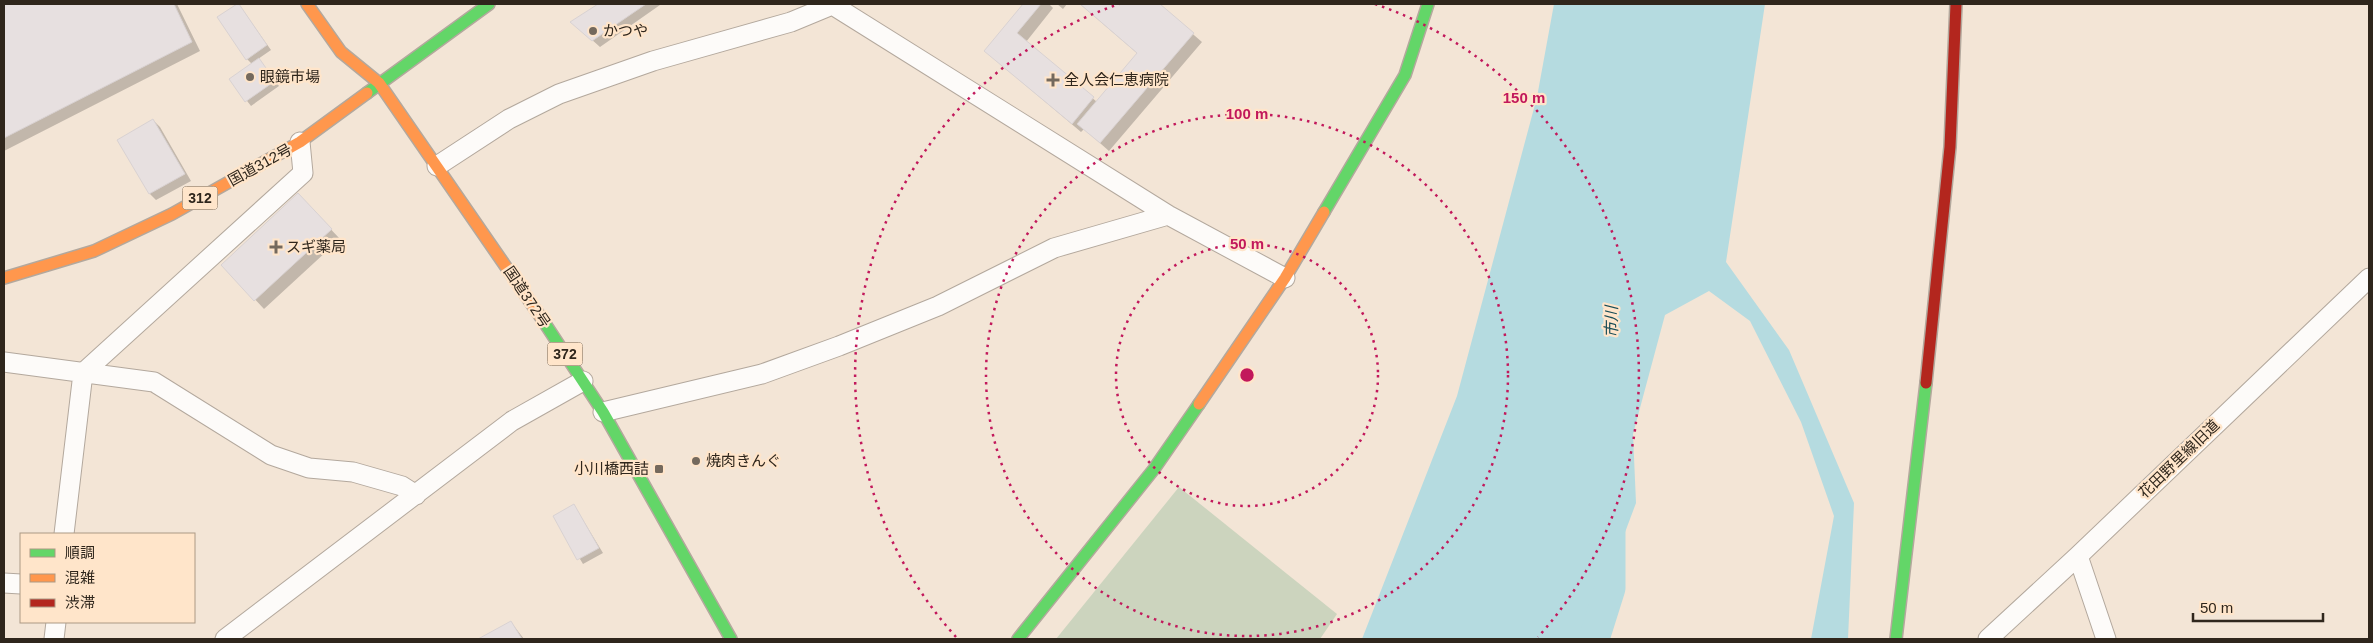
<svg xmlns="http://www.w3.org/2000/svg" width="2373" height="643" viewBox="0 0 2373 643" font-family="Helvetica,'Noto Sans JP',sans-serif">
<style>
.green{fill:#ccd4be}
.water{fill:#b5dbe0}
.shadow{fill:#0003}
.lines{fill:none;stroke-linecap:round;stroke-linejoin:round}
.river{stroke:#b5dbe0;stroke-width:31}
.building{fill:#e7e0e0;stroke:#d9d2d2}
.street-casing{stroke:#b3a89d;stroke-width:21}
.fast-casing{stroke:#b3a89d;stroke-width:14}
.slow-casing{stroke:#b3a89d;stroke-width:14}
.jam-casing{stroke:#b3a89d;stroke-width:14}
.street{stroke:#fdfbf9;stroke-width:19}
.fast{stroke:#63d668;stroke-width:11}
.slow{stroke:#ff974d;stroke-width:11}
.jam{stroke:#b3261e;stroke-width:11}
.ring{fill:none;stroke:#c2185b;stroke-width:2.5;stroke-dasharray:2.5 5}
.poi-dot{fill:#74695d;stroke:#ffe5ca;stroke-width:2}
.labels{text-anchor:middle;stroke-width:4.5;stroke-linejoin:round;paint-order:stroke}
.shield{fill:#ffe5ca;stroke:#6d5f50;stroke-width:1}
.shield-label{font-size:14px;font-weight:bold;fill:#2f261c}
.poi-label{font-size:15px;fill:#2f261c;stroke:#ffe5ca;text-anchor:start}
.street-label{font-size:15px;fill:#2f261c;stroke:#ffe5ca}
.water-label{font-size:16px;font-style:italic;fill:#174c56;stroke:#ffe5ca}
.centre{fill:#c2185b;stroke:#ffe5ca;stroke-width:2.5}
.ring-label{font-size:15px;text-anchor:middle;font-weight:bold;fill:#c2185b;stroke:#ffe5ca;stroke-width:4.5;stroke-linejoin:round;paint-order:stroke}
</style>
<rect width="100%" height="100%" fill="#f3e5d6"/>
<!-- green -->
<path class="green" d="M1179 487 1337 614 1320 639H1056Z"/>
<!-- water -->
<path class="water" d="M1554 4H1765L1726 262 1789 350 1854 503 1848 639H1811L1834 516 1801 422 1750 321 1709 291 1665 315 1633 434 1636 503 1585 639H1362L1457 396 1537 97Z"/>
<!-- shadow -->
<path class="shadow" d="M4 4H177L200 51 4 151Z
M600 4H660V5L600 47 572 22Z
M1024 4H1049L1053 8 1026 42 1097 102 1138 54 1080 4H1158L1202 42 1109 151 1084 129 1081 132 985 51Z
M1057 4H1067L1063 9Z
M242 9 271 50 258 59 279 86 251 106 230 79 252 64 247 59Z
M153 120 160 127 191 181 156 200 150 194Z
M307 204 340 239 264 309 223 265Z
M574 505 603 553 583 564 554 516Z
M511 622 524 639H481Z"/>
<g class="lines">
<!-- river -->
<path class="river" d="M1594 639 1610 588V530"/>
</g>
<!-- building -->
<path class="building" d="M4 4H174L192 42 4 138Z
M237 4H239L267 45 246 60 217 17Z
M598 4H646L592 41 570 22Z
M1023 4H1041L1017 33 1094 97 1072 124 984 51Z
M1080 4H1160L1194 33 1100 143 1077 124 1137 53Z
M259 58 275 81 245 102 229 79Z
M153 119 185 174 149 194 117 140Z
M298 193 332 229 254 301 221 265Z
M574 504 599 548 577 560 553 516Z
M511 621 522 639H478Z"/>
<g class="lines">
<defs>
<path id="street" d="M831 4 1168 215 1285 278
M437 166 509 119 559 94 653 61 791 22 832 5
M4 362 154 382 271 455 309 468 353 472 402 486 416 495
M603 412 762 374 839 346 938 306 1054 248 1168 215
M64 534 83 373 303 173 300 142
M2078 556 2106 639
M4 583 21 584
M54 639 56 622
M225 639 512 421 583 381
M1988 639 2078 556 2369 278"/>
<path id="fast" d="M367 93 489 4
M1324 212 1405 75 1428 4
M542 319 603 412 731 639
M1018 639 1154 469 1199 404
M1896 639 1926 383"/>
<path id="slow" d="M307 4 341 52 379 83 542 319
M4 278 94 251 172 214 300 142 367 93
M1199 404 1285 278 1324 212"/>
<path id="jam" d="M1926 383 1950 147 1956 4"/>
</defs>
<!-- street casing -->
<use href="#street" class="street-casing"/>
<!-- fast casing -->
<use href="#fast" class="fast-casing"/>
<!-- slow casing -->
<use href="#slow" class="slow-casing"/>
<!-- jam casing -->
<use href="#jam" class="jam-casing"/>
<!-- street -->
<use href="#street" class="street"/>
<!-- fast -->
<use href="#fast" class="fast"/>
<!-- slow -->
<use href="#slow" class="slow"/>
<!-- jam -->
<use href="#jam" class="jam"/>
</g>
<!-- distance rings -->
<g class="ring">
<circle cx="1247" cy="375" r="131"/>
<circle cx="1247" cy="375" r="261"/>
<path d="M956 637A392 392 0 0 1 1119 4M1375 4A392 392 0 0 1 1538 637"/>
</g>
<!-- markers -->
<g class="poi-dot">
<circle cx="593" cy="31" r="5"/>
<circle cx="250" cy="77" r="5"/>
<path d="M1050.5 72.5h5v5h5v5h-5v5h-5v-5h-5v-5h5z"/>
<path d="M273.5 239.5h5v5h5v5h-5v5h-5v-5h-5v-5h5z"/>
<circle cx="696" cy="461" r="5"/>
<rect x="654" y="464" width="10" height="10" rx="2.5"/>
</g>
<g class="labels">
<!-- shield labels -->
<g class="shield">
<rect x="182.5" y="186.5" width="35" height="23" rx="4"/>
<rect x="547.5" y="342.5" width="35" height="23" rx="4"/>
</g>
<g class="shield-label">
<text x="200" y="203">312</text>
<text x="565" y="359">372</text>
</g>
<!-- poi labels -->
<g class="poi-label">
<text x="603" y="36">かつや</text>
<text x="260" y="82">眼鏡市場</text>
<text x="1064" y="85">全人会仁恵病院</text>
<text x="286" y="252">スギ薬局</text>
<text x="706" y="466">焼肉きんぐ</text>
<text x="649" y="474" text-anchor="end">小川橋西詰</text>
</g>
<!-- street labels -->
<g class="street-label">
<text transform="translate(260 165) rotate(-29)" y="5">国道312号</text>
<text transform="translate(527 297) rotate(56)" y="5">国道372号</text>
<text transform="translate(2179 459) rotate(-44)" y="5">花田野里線旧道</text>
</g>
<!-- water labels -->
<g class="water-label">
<text transform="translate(1611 322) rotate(-90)" y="6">市川</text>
</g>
</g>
<circle cx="1247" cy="375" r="8" class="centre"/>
<g class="ring-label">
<text x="1524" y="103">150 m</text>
<text x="1247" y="119">100 m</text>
<text x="1247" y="249">50 m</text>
</g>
<!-- border -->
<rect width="2373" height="643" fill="none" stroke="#2f261c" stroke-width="10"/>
<!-- legend -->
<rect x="20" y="533" width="175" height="90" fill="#ffe5ca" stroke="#ac9984"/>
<rect x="30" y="549" width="25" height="8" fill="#63d668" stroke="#ac9984"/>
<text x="65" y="558" font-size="15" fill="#2f261c">順調</text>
<rect x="30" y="574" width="25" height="8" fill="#ff974d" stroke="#ac9984"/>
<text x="65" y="583" font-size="15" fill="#2f261c">混雑</text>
<rect x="30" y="599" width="25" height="8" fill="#b3261e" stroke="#ac9984"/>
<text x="65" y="608" font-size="15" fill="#2f261c">渋滞</text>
<!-- scale -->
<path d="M2193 613v8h130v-8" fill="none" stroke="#2f261c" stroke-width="2.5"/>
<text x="2200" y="613" font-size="15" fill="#2f261c" stroke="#ffe5ca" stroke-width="4" paint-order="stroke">50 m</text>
</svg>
